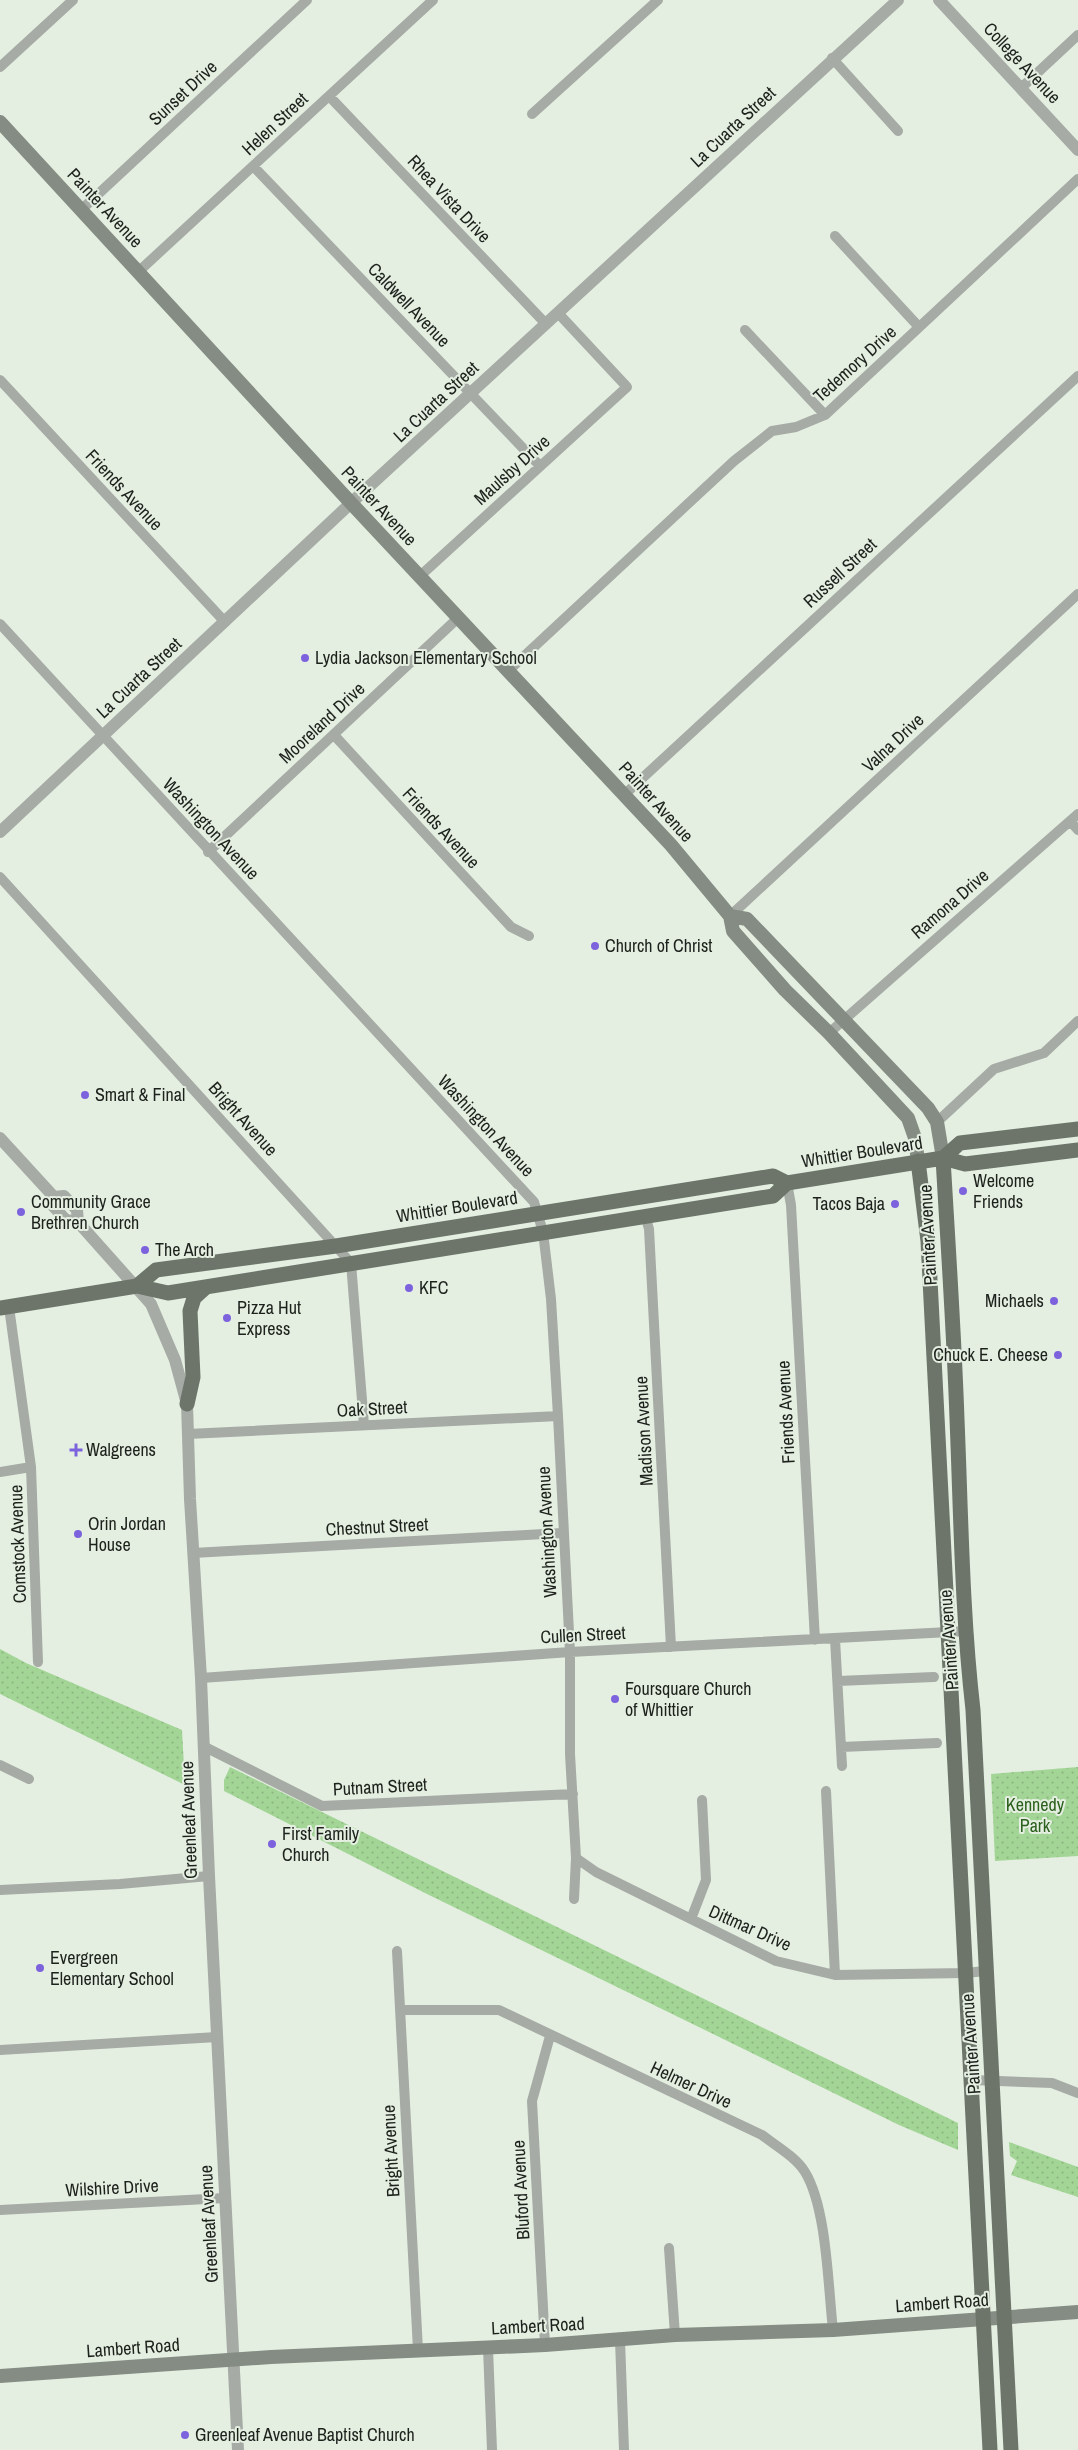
<svg xmlns="http://www.w3.org/2000/svg" width="1078" height="2450" viewBox="0 0 1078 2450" font-family="'Archivo Narrow',sans-serif">
<style>
.park{fill:url(#park-dots)}
.lines{fill:none;stroke-linecap:round;stroke-linejoin:round}
.minor{stroke:#a6aba5;stroke-width:10}
.tertiary{stroke:#a6aba5;stroke-width:12}
.secondary{stroke:#858c83;stroke-width:14}
.primary{stroke:#6d756b;stroke-width:15}
.poi-dot{fill:#7c62dd;stroke:#e4efe1;stroke-width:2}
.labels{text-anchor:middle;stroke-width:4;stroke-linejoin:round;paint-order:stroke}
.street-label{font-size:18px;fill:#1d211c;stroke:#e4efe1}
.poi-label{font-size:18px;fill:#1d211c;stroke:#e4efe1;text-anchor:start}
.park-label{font-size:18px;fill:#2c601d;stroke:#e4efe1}
</style>
<defs>
<pattern id="park-dots" width="8" height="8" patternUnits="userSpaceOnUse" patternTransform="scale(1.25)"><rect width="8" height="8" fill="#a3d696"/><path d="M2 2h.1M6 6h.1" fill="none" stroke="#8cb781" stroke-width="1.8" stroke-linecap="round"/></pattern>
</defs>
<rect width="100%" height="100%" fill="#e4efe1"/>
<!-- park -->
<path class="park" d="M0 1649 26 1663 182 1730 185 1785 0 1694Z
M230 1767 958 2123V2150L899 2125 427 1894 224 1791V1780Z
M1078 1767V1856L995 1861 991 1774Z
M1009 2142 1078 2167V2197L1011 2175 1017 2161 1010 2156Z"/>
<g class="lines">
<!-- minor -->
<path class="minor" d="M832 58 898 131
M0 67 73 0
M1021 88 1078 35
M329 96 546 324
M532 114 658 0
M253 166 540 466
M81 210 307 0
M835 236 919 327
M138 272 433 0
M745 330 825 415
M0 380 225 622
M420 576 627 387 558 313
M0 624 534 1202 543 1232 551 1299 558 1416 570 1652V1754L576 1858 574 1899
M508 671 734 461 772 431 796 427 825 415 1078 179
M334 735 511 927 529 936
M624 795 1078 376
M1070 821 1078 830
M208 852 458 618
M0 877 351 1263 364 1425
M730 916 1078 594
M829 1033 1078 814
M937 1122 994 1069 1044 1053 1078 1021
M787 1183 791 1205 815 1640
M645 1215 649 1229 671 1647
M9 1307 31 1467 38 1662
M188 1434 558 1416
M0 1472 31 1467
M193 1553 562 1533
M835 1639 842 1766
M201 1678 570 1652 968 1631
M838 1681 934 1677
M203 1746 322 1806 573 1794
M841 1747 937 1743
M0 1765 29 1779
M826 1791 835 1975
M576 1858 596 1872 776 1961 835 1975 966 1973 985 1971
M0 1890 120 1884 209 1876
M691 1919 706 1880 702 1800
M397 1951 418 2350
M401 2010H499L762 2135C776 2146 796 2157 805 2172 827 2208 828 2287 833 2330
M0 2050 217 2037
M972 2080 1052 2083 1078 2093
M0 2210 225 2198
M669 2248 675 2335
M620 2340 624 2450
M545 2345 532 2101 550 2036
M488 2348 492 2450"/>
<!-- tertiary -->
<path class="tertiary" d="M939 0 1078 150
M0 832 351 503 898 0
M0 1138 54 1197 53 1206 66 1220 78 1222
M54 1197 64 1196 77 1210 78 1222 151 1304 175 1360 187 1404 190 1499 201 1678 209 1876 238 2450"/>
<!-- secondary -->
<path class="secondary" d="M0 122 351 503 671 845 730 916 733 931 785 990 829 1033 908 1118 915 1138 918 1161
M730 916 747 919 928 1108 937 1122 943 1158
M0 2376 271 2357 545 2345 675 2335 833 2330 1078 2312"/>
<!-- primary -->
<path class="primary" d="M943 1158C948 1245 954 1332 957 1419 961 1516 962 1614 973 1710L1011 2450
M943 1158 960 1143 1078 1129
M918 1161 928 1241 990 2450
M137 1286 156 1270 336 1246 773 1176 787 1183
M0 1308 137 1286 168 1293 773 1196 787 1183 943 1158 965 1164 1078 1150
M187 1404 193 1377 190 1311 194 1298 205 1288"/>
</g>
<!-- markers -->
<g class="poi-dot">
<circle cx="305" cy="658" r="5"/>
<circle cx="595" cy="946" r="5"/>
<circle cx="85" cy="1095" r="5"/>
<circle cx="963" cy="1191" r="5"/>
<circle cx="895" cy="1204" r="5"/>
<circle cx="21" cy="1212" r="5"/>
<circle cx="145" cy="1250" r="5"/>
<circle cx="409" cy="1288" r="5"/>
<circle cx="1054" cy="1301" r="5"/>
<circle cx="227" cy="1318" r="5"/>
<circle cx="1058" cy="1355" r="5"/>
<path d="M73.5 1442.5h5v5h5v5h-5v5h-5v-5h-5v-5h5z"/>
<circle cx="78" cy="1534" r="5"/>
<circle cx="615" cy="1699" r="5"/>
<circle cx="272" cy="1844" r="5"/>
<circle cx="40" cy="1968" r="5"/>
<circle cx="185" cy="2435" r="5"/>
</g>
<g class="labels">
<!-- street labels -->
<g class="street-label">
<text transform="translate(1022 63) rotate(47)" y="6">College Avenue</text>
<text transform="translate(183 93) rotate(-43)" y="6">Sunset Drive</text>
<text transform="translate(275 124) rotate(-43)" y="6">Helen Street</text>
<text transform="translate(733 127) rotate(-43)" y="6">La Cuarta Street</text>
<text transform="translate(449 199) rotate(47)" y="6">Rhea Vista Drive</text>
<text transform="translate(105 208) rotate(47)" y="6">Painter Avenue</text>
<text transform="translate(409 305) rotate(46)" y="6">Caldwell Avenue</text>
<text transform="translate(855 364) rotate(-42)" y="6">Tedemory Drive</text>
<text transform="translate(436 402) rotate(-43)" y="6">La Cuarta Street</text>
<text transform="translate(512 470) rotate(-42)" y="6">Maulsby Drive</text>
<text transform="translate(124 490) rotate(47)" y="6">Friends Avenue</text>
<text transform="translate(379 506) rotate(47)" y="6">Painter Avenue</text>
<text transform="translate(840 573) rotate(-43)" y="6">Russell Street</text>
<text transform="translate(139 678) rotate(-43)" y="6">La Cuarta Street</text>
<text transform="translate(322 723) rotate(-43)" y="6">Mooreland Drive</text>
<text transform="translate(893 743) rotate(-43)" y="6">Valna Drive</text>
<text transform="translate(656 802) rotate(48)" y="6">Painter Avenue</text>
<text transform="translate(441 828) rotate(47)" y="6">Friends Avenue</text>
<text transform="translate(211 829) rotate(47)" y="6">Washington Avenue</text>
<text transform="translate(950 904) rotate(-41)" y="6">Ramona Drive</text>
<text transform="translate(243 1119) rotate(48)" y="6">Bright Avenue</text>
<text transform="translate(486 1126) rotate(47)" y="6">Washington Avenue</text>
<text transform="translate(862 1152) rotate(-9)" y="6">Whittier Boulevard</text>
<text transform="translate(457 1207) rotate(-9)" y="6">Whittier Boulevard</text>
<text transform="translate(928 1235) rotate(-93)" y="6">Painter Avenue</text>
<text transform="translate(372 1409) rotate(-3)" y="6">Oak Street</text>
<text transform="translate(786 1412) rotate(-93)" y="6">Friends Avenue</text>
<text transform="translate(644 1431) rotate(-93)" y="6">Madison Avenue</text>
<text transform="translate(377 1527) rotate(-3)" y="6">Chestnut Street</text>
<text transform="translate(547 1532) rotate(-93)" y="6">Washington Avenue</text>
<text transform="translate(18 1544) rotate(-92)" y="6">Comstock Avenue</text>
<text transform="translate(583 1635) rotate(-3)" y="6">Cullen Street</text>
<text transform="translate(949 1640) rotate(-94)" y="6">Painter Avenue</text>
<text transform="translate(380 1787) rotate(-3)" y="6">Putnam Street</text>
<text transform="translate(189 1820) rotate(-92)" y="6">Greenleaf Avenue</text>
<text transform="translate(750 1928) rotate(24)" y="6">Dittmar Drive</text>
<text transform="translate(971 2044) rotate(-94)" y="6">Painter Avenue</text>
<text transform="translate(691 2085) rotate(25)" y="6">Helmer Drive</text>
<text transform="translate(391 2151) rotate(-93)" y="6">Bright Avenue</text>
<text transform="translate(112 2188) rotate(-3)" y="6">Wilshire Drive</text>
<text transform="translate(521 2190) rotate(-93)" y="6">Bluford Avenue</text>
<text transform="translate(209 2224) rotate(-93)" y="6">Greenleaf Avenue</text>
<text transform="translate(942 2303) rotate(-4)" y="6">Lambert Road</text>
<text transform="translate(538 2326) rotate(-3)" y="6">Lambert Road</text>
<text transform="translate(133 2348) rotate(-4)" y="6">Lambert Road</text>
</g>
<!-- poi labels -->
<g class="poi-label">
<text x="315" y="664">Lydia Jackson Elementary School</text>
<text x="605" y="952">Church of Christ</text>
<text x="95" y="1101">Smart &amp; Final</text>
<text x="973" y="1187">Welcome<tspan x="973" dy="21">Friends</tspan></text>
<text x="31" y="1208">Community Grace<tspan x="31" dy="21">Brethren Church</tspan></text>
<text x="885" y="1210" text-anchor="end">Tacos Baja</text>
<text x="155" y="1256">The Arch</text>
<text x="419" y="1294">KFC</text>
<text x="1044" y="1307" text-anchor="end">Michaels</text>
<text x="237" y="1314">Pizza Hut<tspan x="237" dy="21">Express</tspan></text>
<text x="1048" y="1361" text-anchor="end">Chuck E. Cheese</text>
<text x="86" y="1456">Walgreens</text>
<text x="88" y="1530">Orin Jordan<tspan x="88" dy="21">House</tspan></text>
<text x="625" y="1695">Foursquare Church<tspan x="625" dy="21">of Whittier</tspan></text>
<text x="282" y="1840">First Family<tspan x="282" dy="21">Church</tspan></text>
<text x="50" y="1964">Evergreen<tspan x="50" dy="21">Elementary School</tspan></text>
<text x="195" y="2441">Greenleaf Avenue Baptist Church</text>
</g>
<!-- park labels -->
<g class="park-label">
<text x="1035" y="1811">Kennedy<tspan x="1035" dy="21">Park</tspan></text>
</g>
</g>
</svg>
